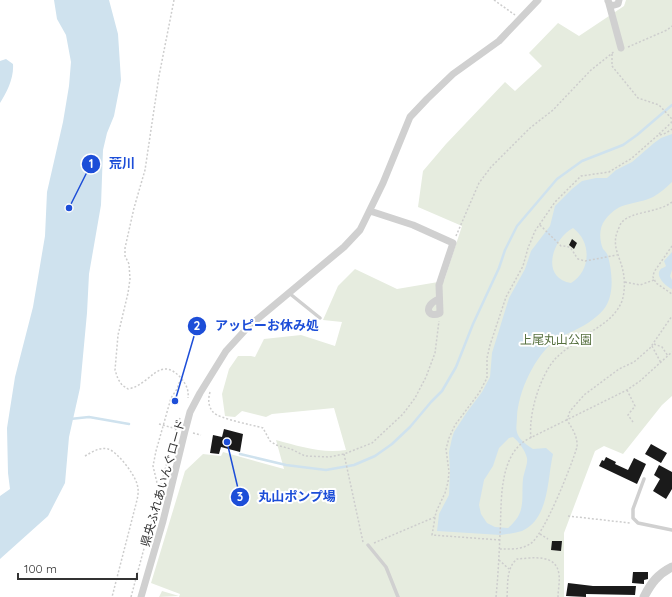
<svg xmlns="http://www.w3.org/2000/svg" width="672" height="597" viewBox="0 0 672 597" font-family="Quicksand,'Noto Sans JP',sans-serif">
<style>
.green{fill:#e6ecdf}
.water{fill:#cfe2ee;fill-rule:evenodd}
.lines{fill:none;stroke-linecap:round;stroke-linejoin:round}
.stream{stroke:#cfe2ee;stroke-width:2.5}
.building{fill:#1a1a1a}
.path{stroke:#cdcdcd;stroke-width:1.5;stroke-dasharray:2 2;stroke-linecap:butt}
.service{stroke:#d0d0d0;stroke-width:3.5}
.minor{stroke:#d0d0d0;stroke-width:7}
.tertiary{stroke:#d0d0d0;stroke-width:9}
.labels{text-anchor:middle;stroke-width:4;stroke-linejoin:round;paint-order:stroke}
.park-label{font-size:12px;fill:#56703f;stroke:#fff}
.street-label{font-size:12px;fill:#333;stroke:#fff}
.leader{fill:none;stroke:#1d4ed8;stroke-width:1.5}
.callout-dot{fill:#1d4ed8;stroke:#fff;stroke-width:1.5}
.mark-label{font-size:12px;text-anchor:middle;font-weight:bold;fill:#fff}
.callout-label{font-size:13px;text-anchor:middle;font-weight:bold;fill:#1d4ed8;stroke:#fff;stroke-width:4;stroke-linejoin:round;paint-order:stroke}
</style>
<rect width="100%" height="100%" fill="#fff"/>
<!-- green -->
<path class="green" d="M626 0H672V396L662 405 623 454 604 446 595 451 564 533V597H179L180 594 151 583 185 471 203 454 221 456 223 452 284 469 276 440C299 446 322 454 346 450L334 408 272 414 266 417 242 411 235 417 225 416 222 394 229 369 238 356H251L255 357 264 339 301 335 335 346 342 322 323 320 338 286 355 269 397 289 444 281 462 226 418 207 423 171 446 144 505 82 515 91 542 66 529 53 558 23 579 36 624 6Z
M162 591 179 596 159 597Z"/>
<!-- water -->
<path class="water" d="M54 0H109L118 34 121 80 114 116 107 133 103 150 101 205 89 274 87 313 80 388 69 437 65 483 48 516 0 559V496L10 489 8 473 7 428 15 377 33 307 45 236 47 192 63 122 69 86 71 62 66 35 57 19Z
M6 59 13 64C14 78 7 92 0 103V61Z
M672 134V182C666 188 660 193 653 197 634 206 620 200 605 220 599 227 599 240 603 249 605 251 607 253 608 256 612 272 615 295 604 309 595 320 582 327 569 333 565 335 559 337 556 340 535 355 518 392 517 417 517 423 515 429 518 435 521 441 527 445 533 449L546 448 553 454C547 479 550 518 522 531 515 533 507 534 501 535L437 531 439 514 449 495 450 472 449 452 452 438 454 432 467 412 482 392 490 377 492 353 509 298 525 269 531 251 550 226 555 206 572 189 582 181 596 178H607L616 170 632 162 654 143 661 138ZM573 228C592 242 591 271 571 283 540 278 552 239 573 228ZM513 437C519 442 525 450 527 458 528 464 524 472 523 479 521 499 527 512 508 528L495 527 487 523 481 514 479 505 484 480 493 466 499 448 509 438Z
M672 252V270L670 276 672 280V289C667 287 655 277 660 270 661 268 664 268 666 266L664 261Z"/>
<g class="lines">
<!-- stream -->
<path class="stream" d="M70 419 89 417 129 424
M240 454 286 465 326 470 354 465 375 456 392 444 410 427 431 402 442 391 456 367 473 324 499 268 505 250 517 226 557 179 582 161 623 145 637 135 672 105"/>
</g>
<!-- building -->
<path class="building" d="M572 239 577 243 574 249 569 245Z
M224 429 243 434 240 452 221 447 219 454 210 453 213 435 222 437Z
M651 444 667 453 661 463 645 454Z
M606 457 616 462 615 464 628 470 634 458 646 464 637 484 599 466 602 460 604 461Z
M659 465 672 472V489L666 499 653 491 660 479 654 475Z
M552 541H562L561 551 551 550Z
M633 572H648V579L644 580V584L632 583Z
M568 583 593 586H636L635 595 586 594V597L566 596Z"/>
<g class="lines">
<!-- path -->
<path class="path" d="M174 0 159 76 145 170 134 208 125 248V256L129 264 130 279 128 293 118 335 115 370 118 379 122 385 128 389C151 385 159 354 181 378 186 384 189 390 188 398
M494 0 515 15
M628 47 667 30 672 26
M612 54V66L638 98 659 105 672 119
M659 134 671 123 672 120
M540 225 561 246C573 246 571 250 578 259L585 261 617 255
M456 236 479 183 491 167 530 128 553 110 591 70 615 51
M672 246 654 272 653 277 656 283 672 294
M625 282 640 285 654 280
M654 344 662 347 668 356
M652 346 661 363
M627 390 635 406 628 415 633 422
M210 392C208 399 208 406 213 412 219 419 253 425 263 428L270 441 276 445 291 449 305 456 329 457 344 454 372 443 403 414 415 398 426 377 435 353 439 321
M159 424 177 429
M193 433 201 435
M531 438C528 415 540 375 556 358 565 349 577 342 588 334 601 325 615 318 622 301 625 291 625 281 623 271 620 256 611 246 618 230 619 228 620 224 622 222 632 211 658 213 672 202
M344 454 363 542
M85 456C92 452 99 447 108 449 117 451 135 475 137 484 139 490 138 495 137 500L112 597
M161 489 158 487 153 466 156 451 171 398 177 389 179 383 182 380
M568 516 630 523
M540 534 548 539
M500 540 432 535 436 512 445 493 448 482 449 472 446 449 449 438 455 425 479 393 487 378V358L490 345 506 297 523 266 528 248 535 231 555 202 581 176 609 172 632 158 657 136 666 133 672 129
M374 543 435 517
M500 549C509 549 521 550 530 544 544 536 572 464 577 447 578 437 572 428 567 420L570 411 584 395 619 369 634 362 650 348 672 316
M499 560 509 569
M131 597 176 429 180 418
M496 597C498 577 499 556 500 535 502 506 497 456 528 439L627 390 640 381 672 352
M507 597C508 584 506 568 517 559 532 558 557 553 559 575 560 582 558 590 558 597"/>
<!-- service -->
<path class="service" d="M289 293 320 318
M644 479 633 509V518L638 523 672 530
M368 545 386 567 398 597"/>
<!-- minor -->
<path class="minor" d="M608 0 621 48
M608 1 611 6 618 4 619 0
M370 211 413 225 453 243 439 285 440 313C428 319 422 306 439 299
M141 597 163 521 185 431 190 412 200 393 226 351 248 327 344 247 360 230 364 222 383 183 410 117 427 99 453 74 499 41 538 0"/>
<!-- tertiary -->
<path class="tertiary" d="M644 597C651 583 658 574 672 567"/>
</g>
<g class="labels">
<!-- park labels -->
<g class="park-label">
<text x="556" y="344">上尾丸山公園</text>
</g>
<!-- street labels -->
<g class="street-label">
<text transform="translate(163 483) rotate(-74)" y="4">県央ふれあいんぐロード</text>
</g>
</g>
<!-- callouts -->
<path class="leader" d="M69 208L91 164M175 401L197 326M227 442L240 497"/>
<g class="callout-dot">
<circle cx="69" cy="208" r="4"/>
<circle cx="175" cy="401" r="4"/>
<circle cx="227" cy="442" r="4"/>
<circle cx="91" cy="164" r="10"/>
<circle cx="197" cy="326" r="10"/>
<circle cx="240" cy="497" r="10"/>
</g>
<g class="mark-label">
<text x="91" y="168">1</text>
<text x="197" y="330">2</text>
<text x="240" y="501">3</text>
</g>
<g class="callout-label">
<text x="122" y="168">荒川</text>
<text x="267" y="330">アッピーお休み処</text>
<text x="297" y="501">丸山ポンプ場</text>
</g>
<!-- scale -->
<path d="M18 573v6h119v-6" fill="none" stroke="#333333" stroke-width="2"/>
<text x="24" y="573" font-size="12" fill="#333333" stroke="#ffffff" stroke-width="3" paint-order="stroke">100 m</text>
</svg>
